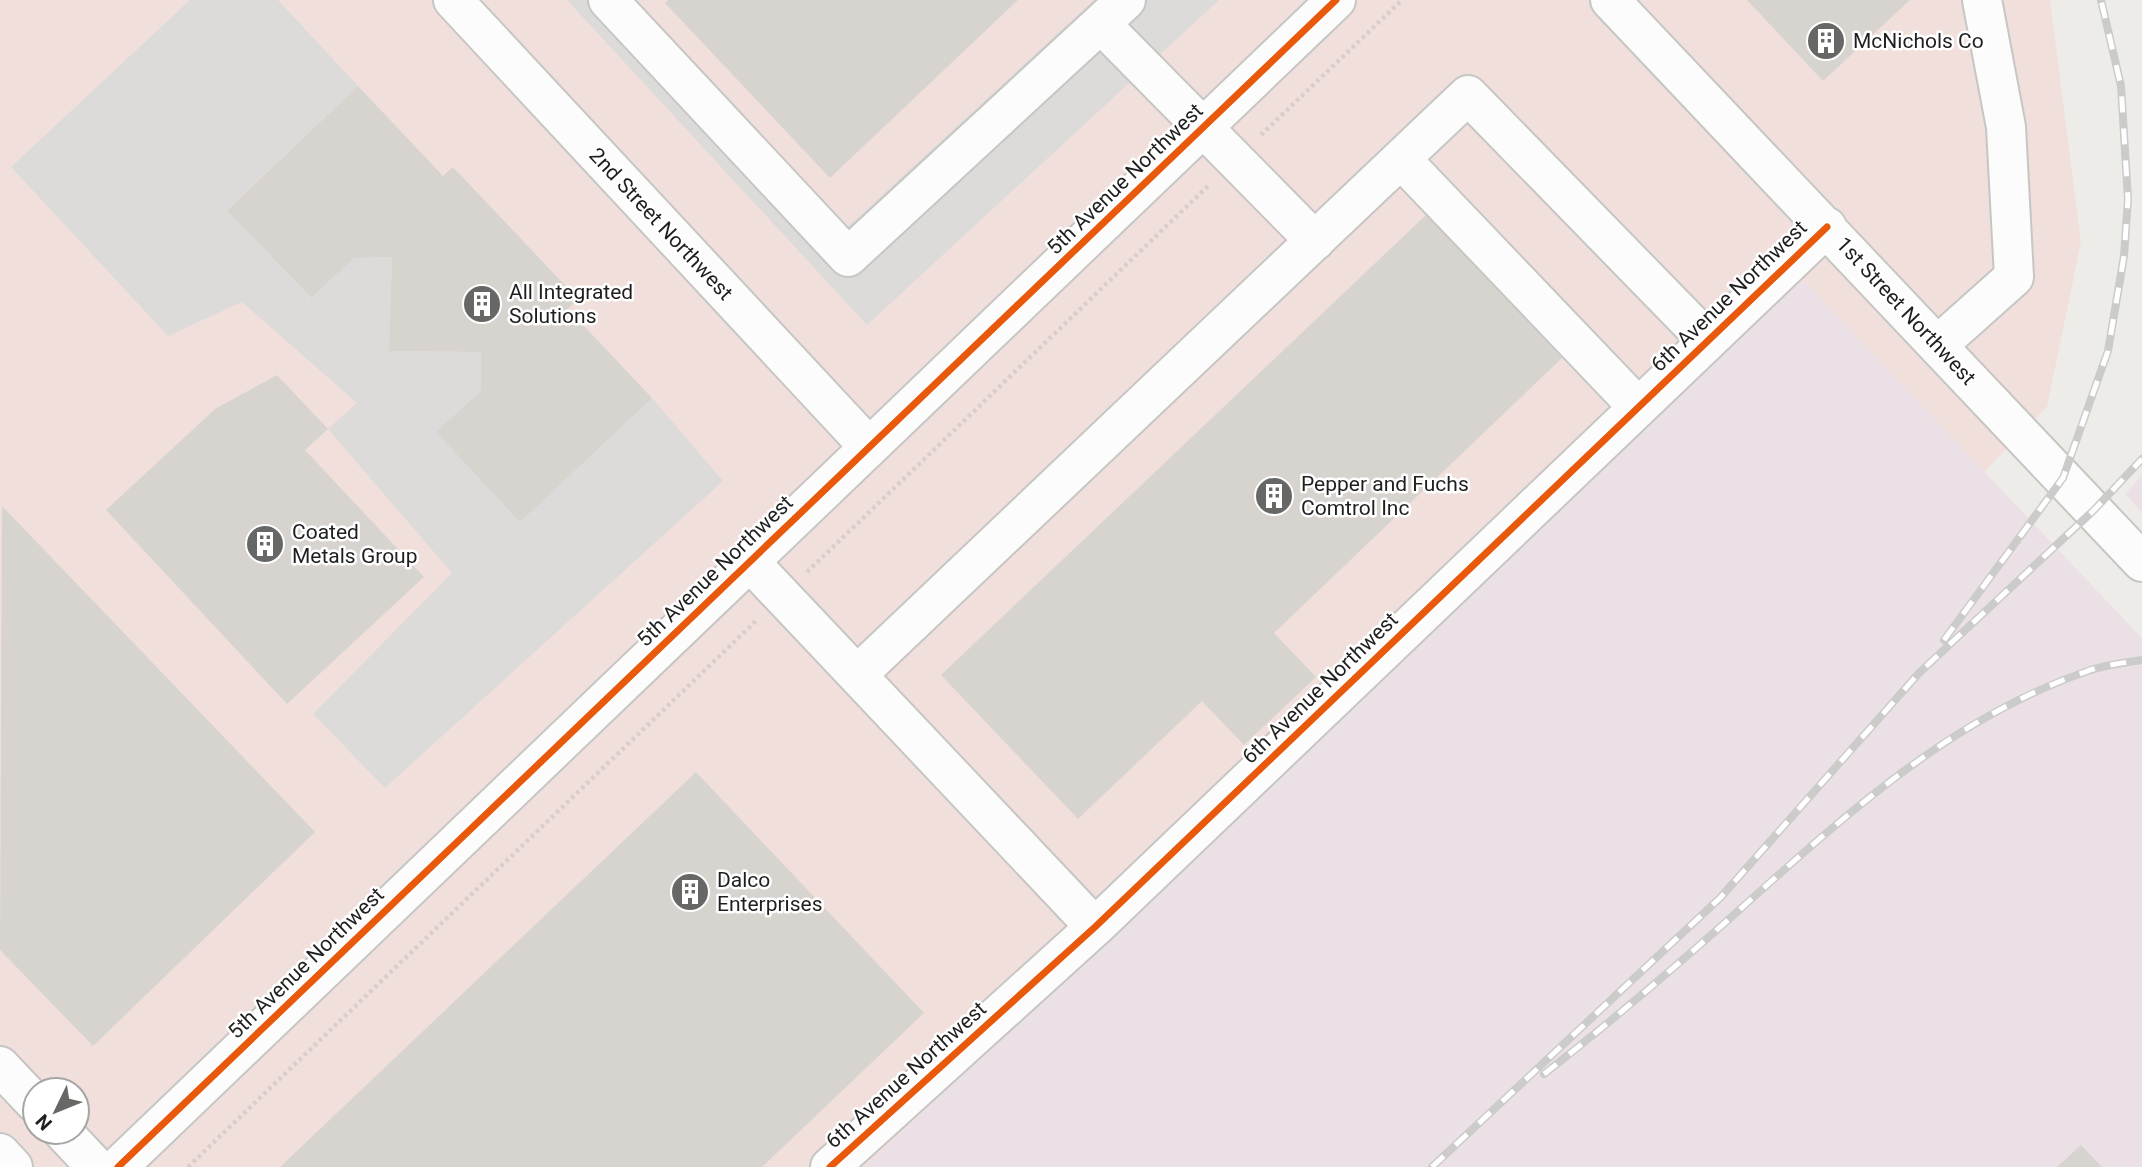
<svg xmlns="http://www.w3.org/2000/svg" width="2142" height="1167" viewBox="0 0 2142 1167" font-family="Roboto,sans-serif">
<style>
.commercial{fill:#f1dfdc;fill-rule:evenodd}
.industrial{fill:#ece0e7}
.religious{fill:#dcdbd9}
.building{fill:#d7d4d0}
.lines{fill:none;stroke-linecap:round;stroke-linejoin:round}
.minor-casing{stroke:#c6c6c4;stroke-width:42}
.path{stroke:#dccdca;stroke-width:4.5;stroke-dasharray:3.5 3.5;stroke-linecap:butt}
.minor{stroke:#fcfcfc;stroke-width:38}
.rail-casing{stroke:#cbcbca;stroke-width:8}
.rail{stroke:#fff;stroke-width:5;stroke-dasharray:16;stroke-linecap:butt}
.cycleway-casing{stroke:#fff;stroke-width:11}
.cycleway{stroke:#e8590c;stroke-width:7}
.labels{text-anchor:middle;stroke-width:5;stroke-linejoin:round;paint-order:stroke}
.poi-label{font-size:21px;fill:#1f1f1f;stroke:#fff;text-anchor:start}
.street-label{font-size:21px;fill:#1f1f1f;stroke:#fff}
</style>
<rect width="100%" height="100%" fill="#eeece8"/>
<!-- commercial -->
<path class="commercial" d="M0 0H2050L2081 242 2047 407 1984 472 1796 273 866 1167H0ZM35 1090H77V1132H35Z"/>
<!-- industrial -->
<path class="industrial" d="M1796 273 2142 638V1167H866Z
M2142 475V513L2125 494Z"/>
<!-- religious -->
<path class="religious" d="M190 0H278L358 86 227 209 310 298 354 258 392 257 389 351 481 352V391L652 398 723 481 385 788 313 714 452 573 328 429 357 403 242 302 168 336 11 167Z
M567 0H624L840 234 1094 0H1219L867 325Z"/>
<!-- building -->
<path class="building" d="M668 0H1018L830 178 665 3Z
M1747 0H1910L1823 81Z
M358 86 443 176 453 167 578 299 568 309 652 398 520 522 436 432 481 391V352L389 351 392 257 354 258 311 298 227 210Z
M1426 215 1562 358 1274 633 1316 677 1244 745 1202 701 1078 819 941 675Z
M277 375 328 429 305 450 424 577 287 704 106 510 215 409Z
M2 506 315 832 93 1046 0 950Z
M696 772 924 1013 762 1167H280Z
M2081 1145 2102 1167H2057Z"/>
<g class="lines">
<defs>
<path id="minor" d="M453 0 869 447
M608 0 848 257 1126 0
M1610 0 2142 562
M1101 24 1315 241
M1401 159 1638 407
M1939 344 2014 277 2006 127 1982 0
M750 562 1095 927
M857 675 1468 95 1708 341
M0 1066 35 1103
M63 1132 96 1167
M0 1153 13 1167
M118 1167 1336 0
M830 1167 1095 927 1827 227"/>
</defs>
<!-- minor casing -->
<use href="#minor" class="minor-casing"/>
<!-- path -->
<path class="path" d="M1261 135 1402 0
M807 572 1209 185
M188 1167 758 619"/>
<!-- minor -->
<use href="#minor" class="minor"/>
<defs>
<path id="rail" d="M1944 640 2063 478 2108 351 2124 256 2128 199 2121 86 2101 0
M1544 1074C1607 1025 1667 974 1727 921 1834 825 1946 720 2085 672 2103 665 2123 663 2142 660
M1432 1167 1720 898 1919 673 2093 511 2142 459"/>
</defs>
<!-- rail casing -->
<use href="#rail" class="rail-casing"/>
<!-- rail -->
<use href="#rail" class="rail"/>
<defs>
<path id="cycleway" d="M118 1167 1336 0
M830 1167 1095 927 1827 227"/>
</defs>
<!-- cycleway casing -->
<use href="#cycleway" class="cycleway-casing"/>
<!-- cycleway -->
<use href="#cycleway" class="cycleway"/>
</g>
<!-- icons -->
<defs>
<symbol id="building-disc" viewBox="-11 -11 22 22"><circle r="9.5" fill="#676765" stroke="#fff"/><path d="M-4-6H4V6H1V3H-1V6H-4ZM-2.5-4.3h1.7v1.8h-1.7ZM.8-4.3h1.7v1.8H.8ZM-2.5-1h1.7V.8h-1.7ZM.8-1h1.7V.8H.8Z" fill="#fff"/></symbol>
</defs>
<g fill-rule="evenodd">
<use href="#building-disc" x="1804" y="19" width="44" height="44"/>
<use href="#building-disc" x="460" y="282" width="44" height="44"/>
<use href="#building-disc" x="1252" y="474" width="44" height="44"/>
<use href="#building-disc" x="243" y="522" width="44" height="44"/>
<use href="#building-disc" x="668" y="870" width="44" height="44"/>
</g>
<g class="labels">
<!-- poi labels -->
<g class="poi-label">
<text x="1853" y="48">McNichols Co</text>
<text x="509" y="299">All Integrated<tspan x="509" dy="24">Solutions</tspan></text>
<text x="1301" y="491">Pepper and Fuchs<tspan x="1301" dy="24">Comtrol Inc</tspan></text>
<text x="292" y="539">Coated<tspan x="292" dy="24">Metals Group</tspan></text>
<text x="717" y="887">Dalco<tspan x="717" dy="24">Enterprises</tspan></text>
</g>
<!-- street labels -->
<g class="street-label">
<text transform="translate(1125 179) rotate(-44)" y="7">5th Avenue Northwest</text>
<text transform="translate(661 224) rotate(47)" y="7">2nd Street Northwest</text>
<text transform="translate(1729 296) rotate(-44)" y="7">6th Avenue Northwest</text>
<text transform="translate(1906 311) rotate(47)" y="7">1st Street Northwest</text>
<text transform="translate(715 571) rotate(-44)" y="7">5th Avenue Northwest</text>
<text transform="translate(1320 688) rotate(-44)" y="7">6th Avenue Northwest</text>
<text transform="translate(306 963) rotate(-44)" y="7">5th Avenue Northwest</text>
<text transform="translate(906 1075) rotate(-42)" y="7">6th Avenue Northwest</text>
</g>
</g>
<!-- north arrow -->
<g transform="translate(56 1111) rotate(227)"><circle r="33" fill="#ffffff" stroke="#a5a5a5" stroke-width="2"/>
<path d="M0-5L12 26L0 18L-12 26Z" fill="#676765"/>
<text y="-10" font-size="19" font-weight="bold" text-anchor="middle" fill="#1f1f1f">N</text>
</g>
</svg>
